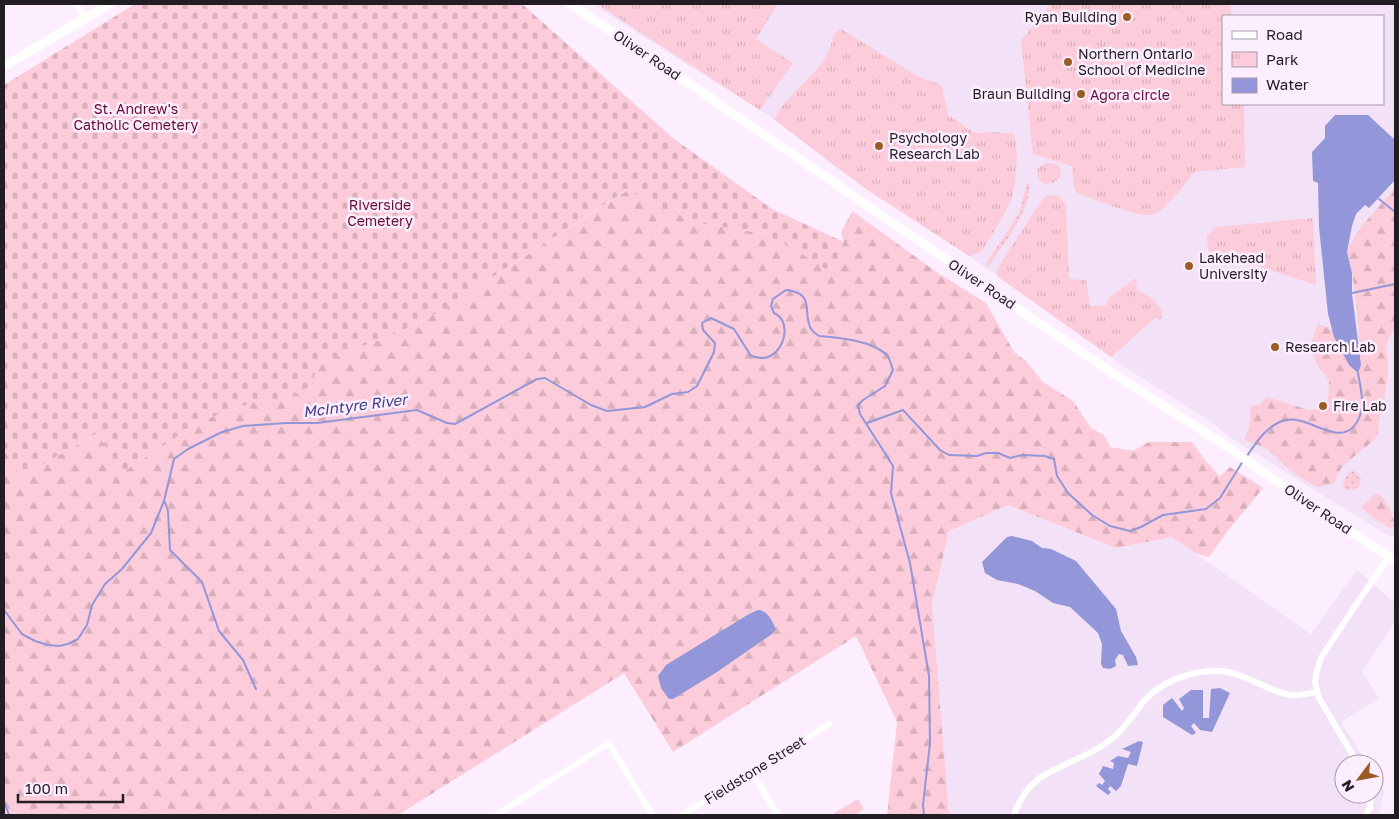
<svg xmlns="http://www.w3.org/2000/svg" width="1399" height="819" viewBox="0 0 1399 819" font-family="'Golos Text',sans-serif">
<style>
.built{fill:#f3e1f7;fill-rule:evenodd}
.grass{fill:url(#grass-dots)}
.forest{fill:url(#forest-firs)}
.cemetery{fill:url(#cemetery-stones)}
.park{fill:url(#park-tufts)}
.pitch{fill:#fcccda}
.water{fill:#9396d9}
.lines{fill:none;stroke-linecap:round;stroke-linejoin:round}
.stream{stroke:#9396d9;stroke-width:2}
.street{stroke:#fff;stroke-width:6}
.secondary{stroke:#fff;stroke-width:9}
.poi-dot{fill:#9b5c24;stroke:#fceeff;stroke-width:2}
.labels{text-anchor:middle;stroke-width:5;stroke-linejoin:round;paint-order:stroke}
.poi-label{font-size:14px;fill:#221d23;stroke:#fceeff;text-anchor:start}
.street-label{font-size:14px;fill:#221d23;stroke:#fceeff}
.park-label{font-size:14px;fill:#680d37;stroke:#fceeff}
.water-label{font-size:15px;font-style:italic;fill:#403d8b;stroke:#fceeff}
</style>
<defs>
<pattern id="grass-dots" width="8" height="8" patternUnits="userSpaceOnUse" patternTransform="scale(1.25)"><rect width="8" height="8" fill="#fcccda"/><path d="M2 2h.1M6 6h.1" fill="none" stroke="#d8afbb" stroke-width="1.8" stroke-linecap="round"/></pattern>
<pattern id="forest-firs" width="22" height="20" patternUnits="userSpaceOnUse" patternTransform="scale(1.25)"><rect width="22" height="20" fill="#fcccda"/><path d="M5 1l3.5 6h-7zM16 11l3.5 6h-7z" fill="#d8afbb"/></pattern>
<pattern id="cemetery-stones" width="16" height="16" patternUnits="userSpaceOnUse" patternTransform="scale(1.25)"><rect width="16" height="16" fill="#fcccda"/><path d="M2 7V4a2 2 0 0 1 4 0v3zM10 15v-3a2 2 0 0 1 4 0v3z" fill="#d8afbb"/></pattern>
<pattern id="park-tufts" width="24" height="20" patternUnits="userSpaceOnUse" patternTransform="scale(1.25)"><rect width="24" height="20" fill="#fcccda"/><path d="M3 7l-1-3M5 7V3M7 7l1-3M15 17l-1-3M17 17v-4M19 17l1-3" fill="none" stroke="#d8afbb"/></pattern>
</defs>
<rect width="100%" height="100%" fill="#fceeff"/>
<!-- built -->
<path class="built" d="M592 4H1395V537L1387 535 1228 436 1213 423 1123 366 969 256 830 163 775 120ZM1223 16H1383V104H1223Z
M1008 505 1116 548 1172 537 1311 634 1357 570 1395 603V622L1362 671 1379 698 1341 722 1367 764H1344V794H1374V775L1384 791 1380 815H949L932 604 949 531Z"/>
<!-- grass -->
<path class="grass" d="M1027 184H1029C1032 210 1003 244 990 264L987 266 986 263 1012 225 1020 210Z
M1354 471 1361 478 1360 485 1356 489 1346 490 1343 486 1345 478 1349 472Z"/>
<!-- forest -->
<path class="forest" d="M1395 188V330C1382 343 1388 353 1388 368 1388 379 1385 390 1384 401L1386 406C1383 411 1380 415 1379 421 1378 426 1380 431 1377 436 1365 452 1338 462 1335 483L1320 487 1313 485 1295 474 1266 448 1244 440C1250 429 1251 419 1250 407L1260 404 1267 397 1309 410 1329 409 1330 406 1328 401 1329 380C1312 359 1307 350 1318 324L1329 328 1360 350C1358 316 1355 283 1347 250L1360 228Z
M628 190 697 223 761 233 787 245 844 243 841 233 852 211 935 271 986 303 1014 352 1027 362 1043 382 1073 401 1091 428 1104 435 1110 447 1133 451 1149 442H1192L1204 459 1220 477 1230 467 1263 488 1227 532 1209 557 1195 553 1172 537 1116 548 1008 505 949 531 932 604 949 815H887L897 722 856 636 673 752 624 673 398 815H4V450L21 477 97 433 123 472 201 421 262 399H288L311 385 317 364 401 331 437 313Z
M1376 493C1387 498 1393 515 1395 526L1390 528 1375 519 1361 507Z"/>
<!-- cemetery -->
<path class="cemetery" d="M135 4H522L674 139 772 209 844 242 834 274 787 245 761 233 697 223 627 190 437 313 401 331 317 364 312 385 288 399H262L201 421 123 472 97 433 21 477 4 450V85Z"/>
<!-- park -->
<path class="park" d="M597 4H778L756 39 793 63 760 110Z
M1051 4H1230L1232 16H1223V104H1244L1245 167 1195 172C1184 184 1169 207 1154 214 1143 220 1091 198 1077 193L1074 188 1072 166 1033 154 1021 41Z
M841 29 919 77 939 84 942 86 948 115 975 133 992 132 1014 134C1019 147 1016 183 1012 197 1009 207 987 244 981 252L969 256 863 187 775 120C777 105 810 80 820 65 828 55 831 45 835 33Z
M1046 163 1057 164 1061 170 1060 178 1053 183 1045 184 1037 178 1038 168Z
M1048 195 1059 196 1066 205 1069 279 1086 280 1090 306H1105L1110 297 1136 278 1137 291C1144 291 1161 305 1162 312 1163 315 1162 317 1160 320L1156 317 1111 357 997 276V269L1042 200Z
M1313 218 1316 285 1208 250 1207 236 1216 227Z"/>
<!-- pitch -->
<path class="pitch" d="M858 799 864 809 855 815H836L834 813Z"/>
<!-- water -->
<path class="water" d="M1335 115H1368L1394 139 1395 180 1369 208 1365 205 1356 214 1352 226 1347 252 1352 273V294L1361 365 1358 373 1349 365 1334 337 1328 314 1319 227 1318 183 1313 181 1312 152 1325 138V126Z
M1012 536 1032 541 1042 548 1051 549 1076 561 1116 609 1121 631 1136 657 1138 665 1128 666 1123 655 1119 654 1115 660 1116 666 1110 669 1103 668 1101 664 1102 644 1098 633 1070 607 1053 603 1035 591 1018 584 997 580 985 573 982 562 1007 537Z
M758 610C768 610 772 621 776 629L772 634 717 672 673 699H669L661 688 658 676 666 665 749 614Z
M1220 688 1230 693 1212 732 1200 730 1194 723 1191 726 1196 733 1192 735 1163 717V705L1172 698 1182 711 1184 708 1179 699 1191 690H1203V718H1209L1211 689Z
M1139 741 1143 742 1137 766 1128 764 1121 786 1116 791 1110 786 1108 789 1111 792 1108 795 1096 786 1099 783 1102 785 1105 781 1099 774 1103 766 1113 769 1114 763 1110 761 1118 756 1128 758 1131 752 1122 749Z"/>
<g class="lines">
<!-- stream -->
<path class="stream" d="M1379 199 1395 212
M1352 293 1395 284
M867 423 903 410 940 450 949 455 977 456 986 453H998L1010 458 1022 455 1045 456 1054 459 1057 476 1068 493 1092 515 1110 526 1130 531 1141 527 1163 515 1206 509 1220 498 1243 461
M1247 456C1257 441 1268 424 1286 420 1308 415 1338 447 1355 425 1367 409 1361 391 1358 373
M165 502 168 511 170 550 202 582 219 631 243 660 256 689
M4 610 22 634 35 641 48 645 59 646 68 644 78 639 87 625 92 605 105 584 122 569 151 533 164 501 174 459 188 449 222 432 243 426 286 423H317L417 410 447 423 455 424 537 379 545 378 591 405 607 411 645 407 672 394 688 392 697 386 714 352 715 343 703 330 702 323 711 318 734 329 751 356C755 357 760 358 763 358 783 357 794 322 774 313L771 306 773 299 786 290C815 293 803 310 810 327 811 330 816 334 819 336 840 338 870 340 887 355 890 359 891 365 893 370L885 386 863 400 858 405 860 414 893 466 891 493 910 563 929 676 930 743 923 805 924 815
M4 801 9 815"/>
<!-- street -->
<path class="street" d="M76 4 85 18
M1358 764 1319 698 1315 682 1317 670 1321 658 1355 606 1389 557
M752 773 778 815
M496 815 609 743 652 815
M682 815 829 724
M1014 815C1031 764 1073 769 1109 741 1124 730 1133 715 1144 701 1161 682 1190 671 1215 671 1244 670 1264 691 1291 695 1299 696 1309 693 1317 692
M1366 815 1370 808 1371 794"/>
<!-- secondary -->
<path class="secondary" d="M570 4 687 82 1106 369 1226 446 1328 517 1395 561
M4 66 110 4"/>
</g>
<!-- markers -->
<g class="poi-dot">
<circle cx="1127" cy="17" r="5"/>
<circle cx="1068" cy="62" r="5"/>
<circle cx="1081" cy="94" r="5"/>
<circle cx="879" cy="146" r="5"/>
<circle cx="1189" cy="266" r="5"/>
<circle cx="1275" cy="347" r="5"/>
<circle cx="1323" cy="406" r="5"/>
</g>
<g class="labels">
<!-- poi labels -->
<g class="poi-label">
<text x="1117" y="22" text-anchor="end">Ryan Building</text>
<text x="1078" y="59">Northern Ontario<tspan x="1078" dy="16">School of Medicine</tspan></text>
<text x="1071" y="99" text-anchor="end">Braun Building</text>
<text x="889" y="143">Psychology<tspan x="889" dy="16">Research Lab</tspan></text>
<text x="1199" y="263">Lakehead<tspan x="1199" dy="16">University</tspan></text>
<text x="1285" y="352">Research Lab</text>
<text x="1333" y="411">Fire Lab</text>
</g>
<!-- street labels -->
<g class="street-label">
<text transform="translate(647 55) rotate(34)" y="5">Oliver Road</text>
<text transform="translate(982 284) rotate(34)" y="5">Oliver Road</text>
<text transform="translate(1318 509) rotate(34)" y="5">Oliver Road</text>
<text transform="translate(755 770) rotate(-32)" y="5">Fieldstone Street</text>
</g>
<!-- park labels -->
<g class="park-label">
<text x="1130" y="100">Agora circle</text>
<text x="136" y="114">St. Andrew's<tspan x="136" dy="16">Catholic Cemetery</tspan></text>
<text x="380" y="210">Riverside<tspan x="380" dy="16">Cemetery</tspan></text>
</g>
<!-- water labels -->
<g class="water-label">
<text transform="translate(355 406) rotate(-7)" y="5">McIntyre River</text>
</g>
</g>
<!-- border -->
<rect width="1399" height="819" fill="none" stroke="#221d23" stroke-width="10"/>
<!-- legend -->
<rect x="1222" y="15" width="162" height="90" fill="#fceeff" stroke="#a59aa7"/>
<rect x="1232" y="31" width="25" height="8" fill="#ffffff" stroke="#a59aa7"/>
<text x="1266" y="40" font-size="15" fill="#221d23">Road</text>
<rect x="1232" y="52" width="25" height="15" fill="url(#park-tufts)" stroke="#a59aa7"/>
<text x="1266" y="65" font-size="15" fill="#221d23">Park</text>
<rect x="1232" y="78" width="25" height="15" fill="#9396d9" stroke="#a59aa7"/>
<text x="1266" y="90" font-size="15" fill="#221d23">Water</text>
<!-- north arrow -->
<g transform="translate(1359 779) rotate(238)"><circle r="24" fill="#fceeff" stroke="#a59aa7"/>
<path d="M0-4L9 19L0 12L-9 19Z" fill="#9b5c24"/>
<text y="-8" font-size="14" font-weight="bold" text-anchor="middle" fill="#221d23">N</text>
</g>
<!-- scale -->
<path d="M18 794v8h105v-8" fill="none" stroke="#221d23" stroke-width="2.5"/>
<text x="25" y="794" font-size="15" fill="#221d23" stroke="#fceeff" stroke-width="4" paint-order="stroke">100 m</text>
</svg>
